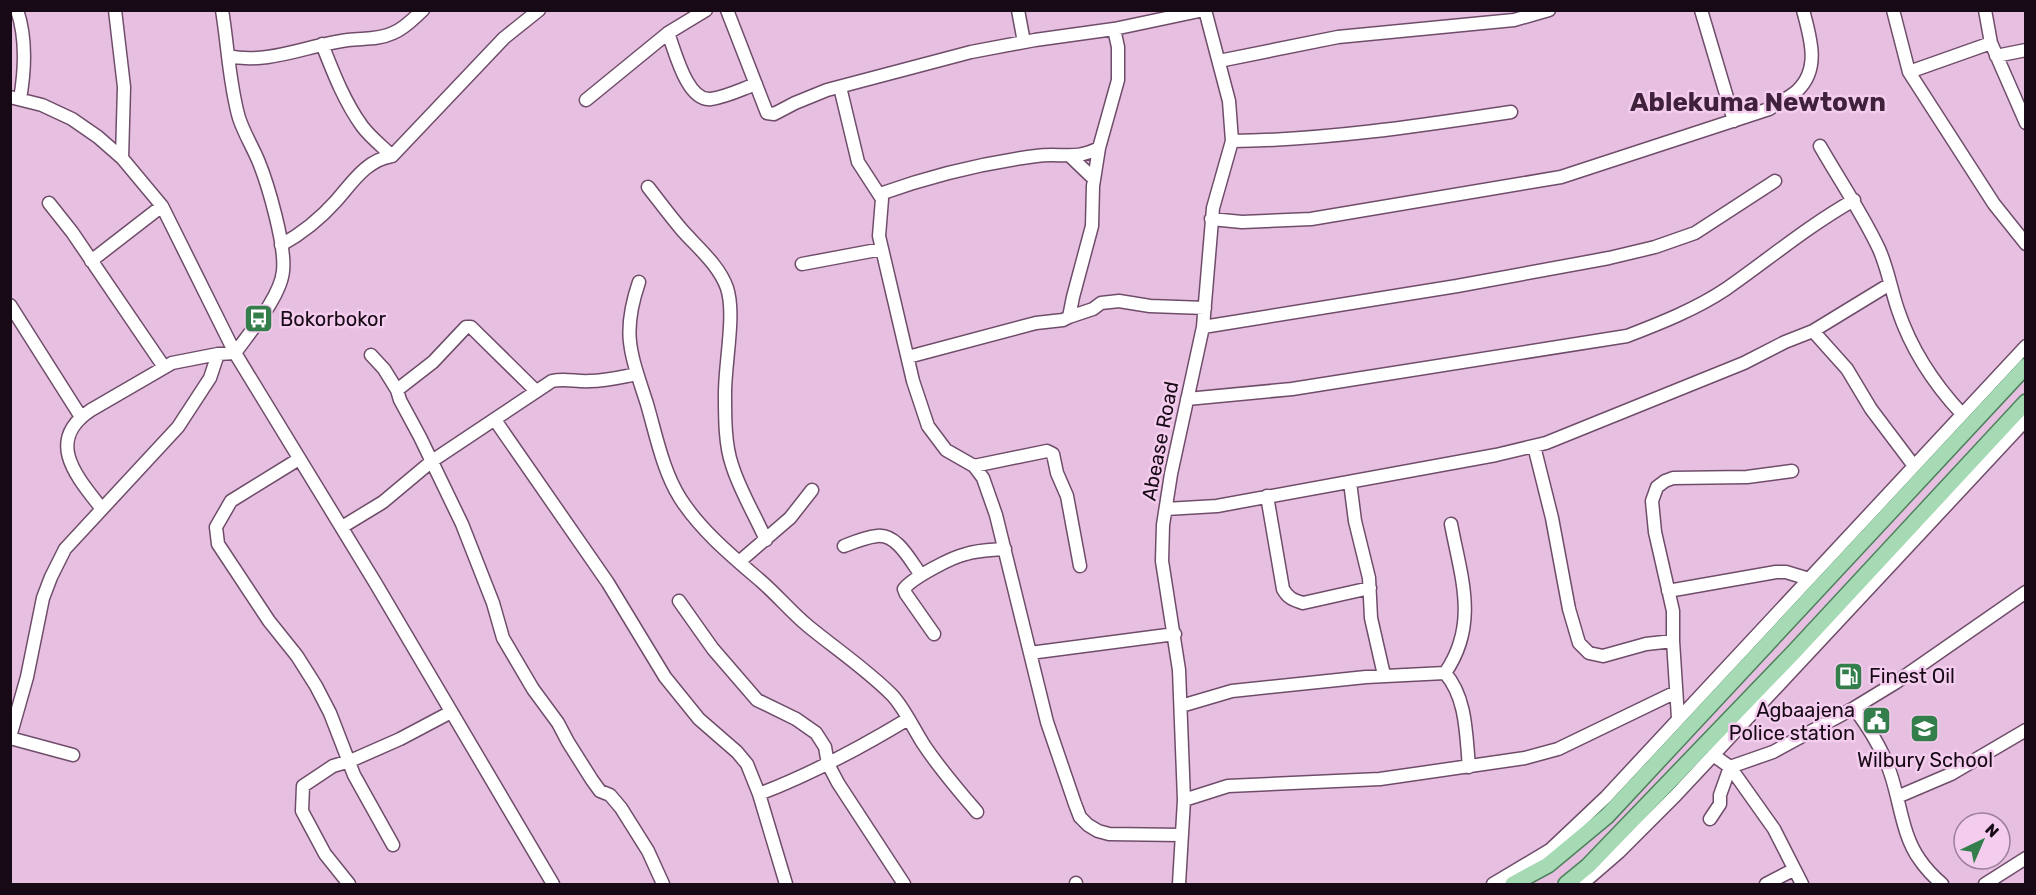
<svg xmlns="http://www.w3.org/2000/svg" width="2036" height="895" viewBox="0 0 2036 895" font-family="Rubik,sans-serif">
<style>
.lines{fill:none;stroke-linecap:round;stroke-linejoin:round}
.minor-casing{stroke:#6f4d6a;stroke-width:15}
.major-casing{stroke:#4e825d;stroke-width:18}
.minor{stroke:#fff;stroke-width:12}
.major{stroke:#a6dab5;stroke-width:15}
.labels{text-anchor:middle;stroke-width:5;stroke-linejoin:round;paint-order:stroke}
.poi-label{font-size:20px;fill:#170a16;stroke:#f4cdee;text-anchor:start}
.street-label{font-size:20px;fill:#170a16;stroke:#f4cdee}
.district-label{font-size:26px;font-weight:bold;fill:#40213c;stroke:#f4cdee}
</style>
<rect width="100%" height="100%" fill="#e7c0e1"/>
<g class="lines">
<defs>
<path id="minor" d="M17 10C27 39 25 70 20 99
M115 10 124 87 122 158
M222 10C228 46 229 83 239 118 244 133 252 146 258 160 268 184 286 246 283 271 281 296 250 332 235 353
M727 10 767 113 774 114 795 103 827 90 971 52 1035 40 1114 29 1204 10
M1018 10 1024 42
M1701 10 1734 121
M1893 10 1909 72 1994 204 2026 244
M1985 10 1991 43 2026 123
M1114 29 1118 47V80L1099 148 1093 186 1092 226 1073 297 1069 317 1093 309 1101 303 1119 301 1150 306 1205 308
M668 33C675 51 687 102 711 99 726 97 742 89 756 84
M322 44C333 72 344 101 362 126 370 137 382 146 392 156
M228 56C268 65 308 45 348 40 363 38 378 40 393 33 404 29 414 18 423 10
M1996 56 2026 50
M1219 61 1338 37 1514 20 1549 10
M1909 72 1991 43
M840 87 858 162 882 199 879 236 913 381 928 426 946 450 974 466 983 478 996 515 1047 722 1075 804 1080 817 1088 825 1098 831 1109 834 1181 835
M10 97 42 105 72 119 98 137 122 158 162 206 235 353 376 584 553 884
M586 100 668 33 706 10
M1232 141C1326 140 1418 126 1511 112
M1820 146C1840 181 1862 213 1879 249 1888 269 1891 290 1898 310 1911 349 1935 385 1962 414
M1070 156 1094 179
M648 187C659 201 670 216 682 230 697 247 719 265 727 288 736 315 724 367 725 397 725 418 725 445 732 465 740 491 755 515 766 540
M880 194C930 176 983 163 1036 156 1061 152 1074 161 1099 148
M49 203 72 232 164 367
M1211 219 1242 222 1311 219 1561 177 1769 109C1778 103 1789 98 1797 91 1821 69 1810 37 1803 10
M281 245C301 234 320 219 336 201 352 183 366 160 392 156L504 38 539 10
M91 261 162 206
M802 264 882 249
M639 282C621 335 631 354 647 404 656 435 663 471 680 498 701 531 733 557 762 582 778 596 792 613 808 626 836 649 866 669 892 695 905 709 913 728 924 745 940 769 958 790 977 812
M10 305 81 417
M1203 327 1457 286 1609 258 1655 247 1695 233 1775 181
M1813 331 1847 369 1871 409 1914 466
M371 355 384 369 397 390 400 400 420 437 462 524 493 603 503 638 533 689 558 723 568 742 592 780 600 791 610 795 621 808 648 851 663 884
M908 357 1036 323 1063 320 1069 317
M397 390 433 362 466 327H471L536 391
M1187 399 1292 389 1627 336C1661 323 1696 309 1726 289 1769 259 1808 226 1854 200
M495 420 608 583 665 677 699 719 737 752 747 764 759 794 786 884
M1534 446 1552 518 1569 609 1579 643 1589 653 1603 656 1646 644 1673 641
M299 459 231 501 216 527 218 544 269 621 297 656 316 686 330 713 354 775 393 845
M974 466 1047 451 1053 454 1057 473 1067 496 1080 566
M1350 482 1355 521 1369 578 1371 618 1384 675
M1267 496 1283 589C1288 598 1293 600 1303 603L1370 588
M102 509C77 477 44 441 91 410L172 363 218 354
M1166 509 1217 506 1496 455 1546 443 1744 363 1785 342 1813 331 1890 284
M342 527 383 502 432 461 552 381C565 378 577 382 590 381 606 381 621 377 637 374
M844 546C854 542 866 537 877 536 897 533 911 562 921 575
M739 562 790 518 812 490
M1668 591 1776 572H1786L1809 579
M679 601 713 649 757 700 796 719 816 733 825 747 828 764 838 783 904 884
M934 634 906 594 904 589C912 578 952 557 966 554 978 550 992 550 1005 549
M1030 653 1175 634
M1445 673C1479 624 1461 577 1451 524
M1181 706 1232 691 1366 677 1445 673C1467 698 1466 736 1469 767
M1854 708C1869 728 1882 748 1890 772 1900 800 1902 836 1920 860 1926 869 1934 877 1942 884
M1678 718 1673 641V611L1655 532 1652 501 1657 487 1665 481 1673 478 1747 477 1792 471
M10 737 27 677 43 598 51 577 65 549 178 427 210 378 218 354 235 353
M10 738 73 755
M1713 755 1730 767 1773 752 1854 708 1895 683 2026 592
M1730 767 1774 829 1802 884
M759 794C812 774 860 748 908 719
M1897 797 1951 774 2026 730
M1184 800 1228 786 1380 779 1525 758 1558 749 1676 692
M1710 819 1720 804V795L1730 767
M349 884 325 854 302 811 303 786 333 766 350 761 400 739 451 712
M1076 884V883
M1179 884 1184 800 1179 670 1162 561 1163 525 1171 474 1203 327 1213 208 1232 141 1229 101 1205 10
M1493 884 1550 850 1606 797 2026 346
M1582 884 1619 852 1676 795 2026 420
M1766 884 1793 870
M1985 884 2026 858"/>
<path id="major" d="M1513 884 1548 865 1607 816 2026 366
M1566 884 1588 866 1794 652 2026 402"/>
</defs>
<!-- minor casing -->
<use href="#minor" class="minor-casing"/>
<!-- major casing -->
<use href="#major" class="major-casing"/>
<!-- minor -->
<use href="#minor" class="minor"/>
<!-- major -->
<use href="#major" class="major"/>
</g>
<!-- icons -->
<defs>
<symbol id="bus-square" viewBox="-11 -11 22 22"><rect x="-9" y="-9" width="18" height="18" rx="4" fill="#347e4b" stroke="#f4cdee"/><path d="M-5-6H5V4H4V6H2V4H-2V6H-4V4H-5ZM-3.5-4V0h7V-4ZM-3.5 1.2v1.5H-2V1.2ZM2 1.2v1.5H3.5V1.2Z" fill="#fff"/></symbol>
<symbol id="fuel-square" viewBox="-11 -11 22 22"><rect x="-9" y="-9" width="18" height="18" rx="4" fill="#347e4b" stroke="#f4cdee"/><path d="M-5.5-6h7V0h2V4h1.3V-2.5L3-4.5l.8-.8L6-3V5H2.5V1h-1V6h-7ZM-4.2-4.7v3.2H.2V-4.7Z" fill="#fff"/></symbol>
<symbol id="civic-square" viewBox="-11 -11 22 22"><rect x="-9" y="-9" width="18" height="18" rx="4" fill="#347e4b" stroke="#f4cdee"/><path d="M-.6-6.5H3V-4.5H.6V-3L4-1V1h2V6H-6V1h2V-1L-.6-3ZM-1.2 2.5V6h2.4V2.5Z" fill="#fff"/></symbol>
<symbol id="school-square" viewBox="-11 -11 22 22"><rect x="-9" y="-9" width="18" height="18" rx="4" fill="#347e4b" stroke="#f4cdee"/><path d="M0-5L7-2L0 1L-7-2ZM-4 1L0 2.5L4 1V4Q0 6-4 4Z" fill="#fff"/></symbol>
</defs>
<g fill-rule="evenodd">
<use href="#bus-square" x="242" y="302" width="33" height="33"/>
<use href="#fuel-square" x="1832" y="660" width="33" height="33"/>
<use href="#civic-square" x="1860" y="704" width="33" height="33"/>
<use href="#school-square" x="1908" y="712" width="33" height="33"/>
</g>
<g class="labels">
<!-- poi labels -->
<g class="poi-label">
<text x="280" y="326">Bokorbokor</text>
<text x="1869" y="683">Finest Oil</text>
<text x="1855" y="717" text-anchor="end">Agbaajena<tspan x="1855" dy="23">Police station</tspan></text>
<text x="1925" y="767" text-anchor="middle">Wilbury School</text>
</g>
<!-- street labels -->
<g class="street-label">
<text transform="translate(1160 441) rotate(-79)" y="7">Abease Road</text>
</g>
<!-- district labels -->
<g class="district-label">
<text x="1758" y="111">Ablekuma Newtown</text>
</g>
</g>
<!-- border -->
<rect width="2036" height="895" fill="none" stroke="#170a16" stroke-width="24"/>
<!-- north arrow -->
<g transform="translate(1982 841) rotate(44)"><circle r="28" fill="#f4cdee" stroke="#9c7f98" stroke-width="1.5"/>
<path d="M0-4.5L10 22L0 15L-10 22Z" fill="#347e4b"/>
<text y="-9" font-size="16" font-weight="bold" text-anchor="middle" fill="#170a16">N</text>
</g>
</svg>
